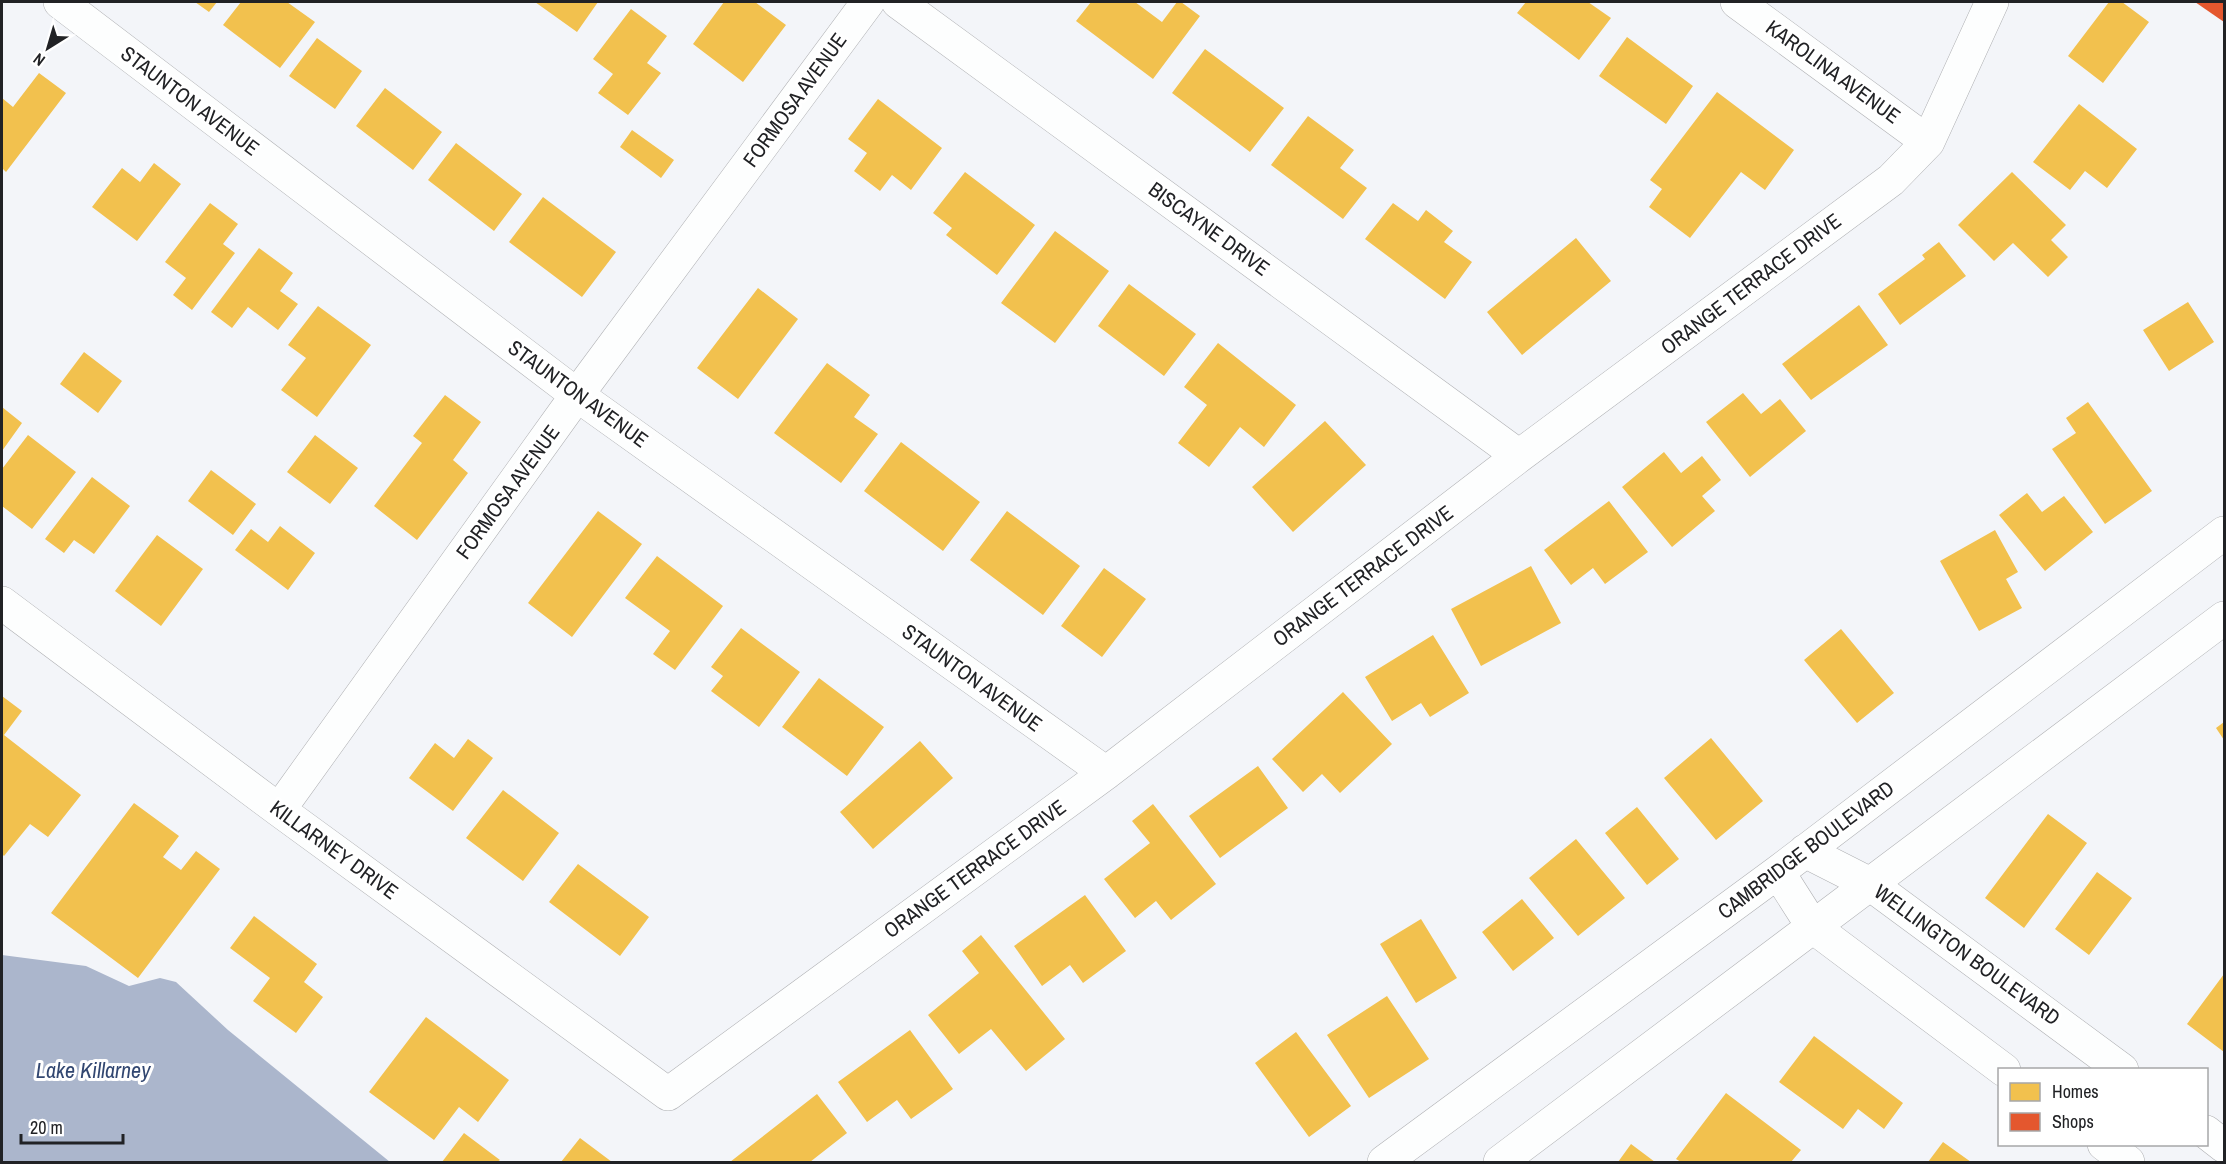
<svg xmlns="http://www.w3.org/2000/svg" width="2226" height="1164" viewBox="0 0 2226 1164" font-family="'Archivo Narrow',sans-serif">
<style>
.water{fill:#abb6cc}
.homes{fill:#f2c14e}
.shops{fill:#e4572e}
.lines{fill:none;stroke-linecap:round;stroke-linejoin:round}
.minor-casing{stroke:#afb0b3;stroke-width:34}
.minor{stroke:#fdfefe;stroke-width:33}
.labels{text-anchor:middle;stroke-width:6;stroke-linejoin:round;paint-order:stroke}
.street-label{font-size:21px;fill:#212225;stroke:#fff}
.water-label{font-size:22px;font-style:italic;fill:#324771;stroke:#fff}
</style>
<rect width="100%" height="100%" fill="#f3f5f9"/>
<!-- water -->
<path class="water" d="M2 955 86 966 129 986 160 978 176 982 228 1030 390 1162H2Z"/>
<!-- homes -->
<path class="homes" d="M195 2H217L209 12Z
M241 2H287L315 22 280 68 223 25Z
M535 2H598L577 32Z
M724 2H755L786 25 743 82 693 44Z
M1091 2H1135L1162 22 1177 2H1181L1200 16 1153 79 1076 21Z
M1526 2H1588L1611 18 1579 60 1517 13Z
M2109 2H2122L2149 22 2103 83 2068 56Z
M631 9 667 36 647 63 661 73 628 115 598 93 613 74 593 59Z
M1627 37 1693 86 1666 124 1599 76Z
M317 38 362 71 335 109 289 76Z
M1205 49 1284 108 1250 152 1172 93Z
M39 73 66 93 6 172 2 168V98L13 107Z
M385 88 442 132 413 170 356 126Z
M1717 92 1794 150 1765 190 1741 172 1690 238 1649 207 1662 189 1650 180Z
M878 99 942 148 911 190 892 175 880 191 854 171 867 153 848 139Z
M2079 104 2137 149 2107 188 2085 171 2070 190 2033 162Z
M1308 116 1354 150 1340 168 1367 188 1343 219 1271 165Z
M632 130 674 160 661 178 620 147Z
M456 143 522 194 494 231 428 180Z
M154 163 181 184 137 241 92 207 122 168 140 182Z
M965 172 1035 225 997 275 946 235 952 228 933 213Z
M2012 172 2066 225 2051 240 2068 257 2048 277 2013 243 1994 261 1958 225Z
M543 197 616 252 582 297 509 242Z
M210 203 238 224 223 244 235 253 192 310 173 295 186 278 165 262Z
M1393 203 1418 221 1426 210 1453 231 1444 242 1472 262 1445 299 1365 239Z
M1055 231 1109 271 1055 343 1001 303Z
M1576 238 1611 281 1522 355 1487 312Z
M1939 242 1966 276 1900 325 1878 294 1925 259 1922 255Z
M259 248 293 273 280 291 298 304 278 330 248 307 232 328 211 312Z
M1129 284 1196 334 1164 376 1098 326Z
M758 288 798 319 738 399 697 368Z
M2188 302 2214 342 2169 371 2143 330Z
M1859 305 1888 345 1811 400 1782 364Z
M318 306 371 345 317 417 281 390 306 358 288 345Z
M1218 343 1296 405 1264 447 1240 427 1209 467 1178 443 1207 405 1184 387Z
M84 352 122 381 98 413 60 384Z
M827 363 870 395 854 417 878 434 841 483 774 433Z
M1743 393 1761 414 1780 399 1806 431 1750 477 1706 422Z
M445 395 481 422 453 460 468 473 417 540 374 506 422 443 413 436Z
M2088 402 2152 491 2105 524 2052 449 2076 433 2066 418Z
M2 407 22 423 2 451Z
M1325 421 1366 465 1293 532 1252 487Z
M28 435 76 472 32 529 2 506V469Z
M315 435 358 468 330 504 287 472Z
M901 442 980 502 943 551 864 491Z
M1664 452 1681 473 1702 456 1721 480 1702 496 1715 511 1672 547 1622 487Z
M211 470 256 504 233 535 188 501Z
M92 477 130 506 94 554 74 540 64 553 45 539Z
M2027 493 2042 512 2064 496 2093 532 2045 571 1999 515Z
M1609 501 1648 552 1605 584 1593 568 1571 585 1544 550Z
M598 511 642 544 572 637 528 603Z
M1007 511 1080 566 1043 615 970 560Z
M280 526 315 553 288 590 235 550 251 529 268 542Z
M1995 530 2018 572 2006 579 2022 608 1979 631 1940 561Z
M157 535 203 569 161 626 115 591Z
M657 556 723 606 675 670 653 654 670 631 625 598Z
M1531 566 1561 623 1481 666 1451 609Z
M1104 568 1146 599 1102 657 1061 626Z
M741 628 800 672 759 727 711 691 723 676 711 667Z
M1841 629 1894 693 1857 723 1804 660Z
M1433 635 1469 693 1430 717 1421 703 1392 721 1365 677Z
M819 678 884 727 847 776 782 727Z
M1343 692 1392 744 1340 793 1322 774 1303 792 1272 759Z
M2 696 22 711 4 735 81 795 48 837 30 824 4 856 2 854Z
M2224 722V740L2216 728Z
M1711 738 1763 801 1716 840 1664 778Z
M468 739 493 758 453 811 409 778 435 743 454 758Z
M920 741 953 778 873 849 840 812Z
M1258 766 1288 808 1220 858 1189 816Z
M503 790 559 833 523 881 466 838Z
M134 803 179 836 163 857 181 870 196 851 220 869 138 978 51 913Z
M1153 804 1216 884 1171 920 1156 901 1135 918 1104 879 1150 843 1132 821Z
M1637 807 1679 859 1647 885 1605 833Z
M2048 814 2087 843 2024 928 1985 898Z
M1576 839 1625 898 1578 936 1529 878Z
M578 864 649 917 620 956 549 902Z
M2097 872 2132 898 2089 955 2055 929Z
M1085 895 1126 951 1083 983 1070 965 1042 986 1014 946Z
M1522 899 1554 938 1513 971 1482 932Z
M254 916 317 964 304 982 323 997 296 1033 253 1001 270 978 230 948Z
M1421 919 1457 978 1416 1003 1380 944Z
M981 935 1065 1039 1026 1071 991 1029 959 1054 928 1015 979 973 962 951Z
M2224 974V1052L2187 1024Z
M1387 996 1429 1059 1369 1098 1327 1035Z
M426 1017 509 1080 478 1122 459 1107 434 1140 369 1092Z
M910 1030 953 1089 911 1119 897 1100 867 1122 838 1082Z
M1296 1032 1351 1106 1309 1137 1255 1063Z
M1814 1036 1903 1103 1884 1129 1858 1109 1843 1129 1779 1082Z
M1726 1093 1801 1150 1791 1162H1681L1676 1159Z
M817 1094 847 1133 810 1162H730Z
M464 1133 500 1160 497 1162H442Z
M580 1138 612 1162H561Z
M1943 1142 1971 1162H1928Z
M1631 1144 1655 1162H1618Z"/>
<!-- shops -->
<path class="shops" d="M2195 2H2224V22Z"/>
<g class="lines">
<defs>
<path id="minor" d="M60 2 577 395 1106 773
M898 2 1519 456
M1737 2 1928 142
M2 603 279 810 668 1094 1106 773 1519 456 1891 180 1928 142 1992 2
M279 810 577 395 868 2
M1805 851 1870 884 2122 1070
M1778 872 1813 927 2004 1070
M2206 1132 2224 1146
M2104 1144 2128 1162
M1384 1162 1778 872 2224 533
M1500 1162 2224 618"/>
</defs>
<!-- minor casing -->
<use href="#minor" class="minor-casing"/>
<!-- minor -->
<use href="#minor" class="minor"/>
</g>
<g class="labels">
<!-- street labels -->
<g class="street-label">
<text transform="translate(1833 72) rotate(36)" y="7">KAROLINA AVENUE</text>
<text transform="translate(795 100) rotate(-54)" y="7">FORMOSA AVENUE</text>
<text transform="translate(190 101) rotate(37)" y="7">STAUNTON AVENUE</text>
<text transform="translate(1209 229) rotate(36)" y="7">BISCAYNE DRIVE</text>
<text transform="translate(1751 284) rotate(-37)" y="7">ORANGE TERRACE DRIVE</text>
<text transform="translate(578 394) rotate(36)" y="7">STAUNTON AVENUE</text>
<text transform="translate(508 492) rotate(-54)" y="7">FORMOSA AVENUE</text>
<text transform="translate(1363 576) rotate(-37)" y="7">ORANGE TERRACE DRIVE</text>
<text transform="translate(972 678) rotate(36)" y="7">STAUNTON AVENUE</text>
<text transform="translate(334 850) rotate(36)" y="7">KILLARNEY DRIVE</text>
<text transform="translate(1806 850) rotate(-37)" y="7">CAMBRIDGE BOULEVARD</text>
<text transform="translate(975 869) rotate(-36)" y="7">ORANGE TERRACE DRIVE</text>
<text transform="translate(1967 955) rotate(36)" y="7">WELLINGTON BOULEVARD</text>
</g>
<!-- water labels -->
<g class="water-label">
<text x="93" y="1078">Lake Killarney</text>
</g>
</g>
<!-- border -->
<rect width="2226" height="1164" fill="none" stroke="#212225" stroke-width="6"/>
<!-- legend -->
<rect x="1998" y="1068" width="210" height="78" fill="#ffffff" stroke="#a6a7a8" stroke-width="1.5"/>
<rect x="2010" y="1083" width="30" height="18" fill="#f2c14e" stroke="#a6a7a8" stroke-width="1.5"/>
<text x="2052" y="1098" font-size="18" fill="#212225">Homes</text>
<rect x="2010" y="1113" width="30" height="18" fill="#e4572e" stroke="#a6a7a8" stroke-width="1.5"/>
<text x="2052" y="1128" font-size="18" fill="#212225">Shops</text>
<!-- north arrow -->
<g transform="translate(48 48) rotate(217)" stroke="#ffffff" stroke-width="4.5" paint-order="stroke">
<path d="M0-4.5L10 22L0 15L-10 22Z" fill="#212225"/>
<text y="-9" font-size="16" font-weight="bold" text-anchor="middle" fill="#212225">N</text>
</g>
<!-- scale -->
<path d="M21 1134v9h102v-9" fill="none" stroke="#212225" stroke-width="3"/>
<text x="30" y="1134" font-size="18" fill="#212225" stroke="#ffffff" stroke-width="4.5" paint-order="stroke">20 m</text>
</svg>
